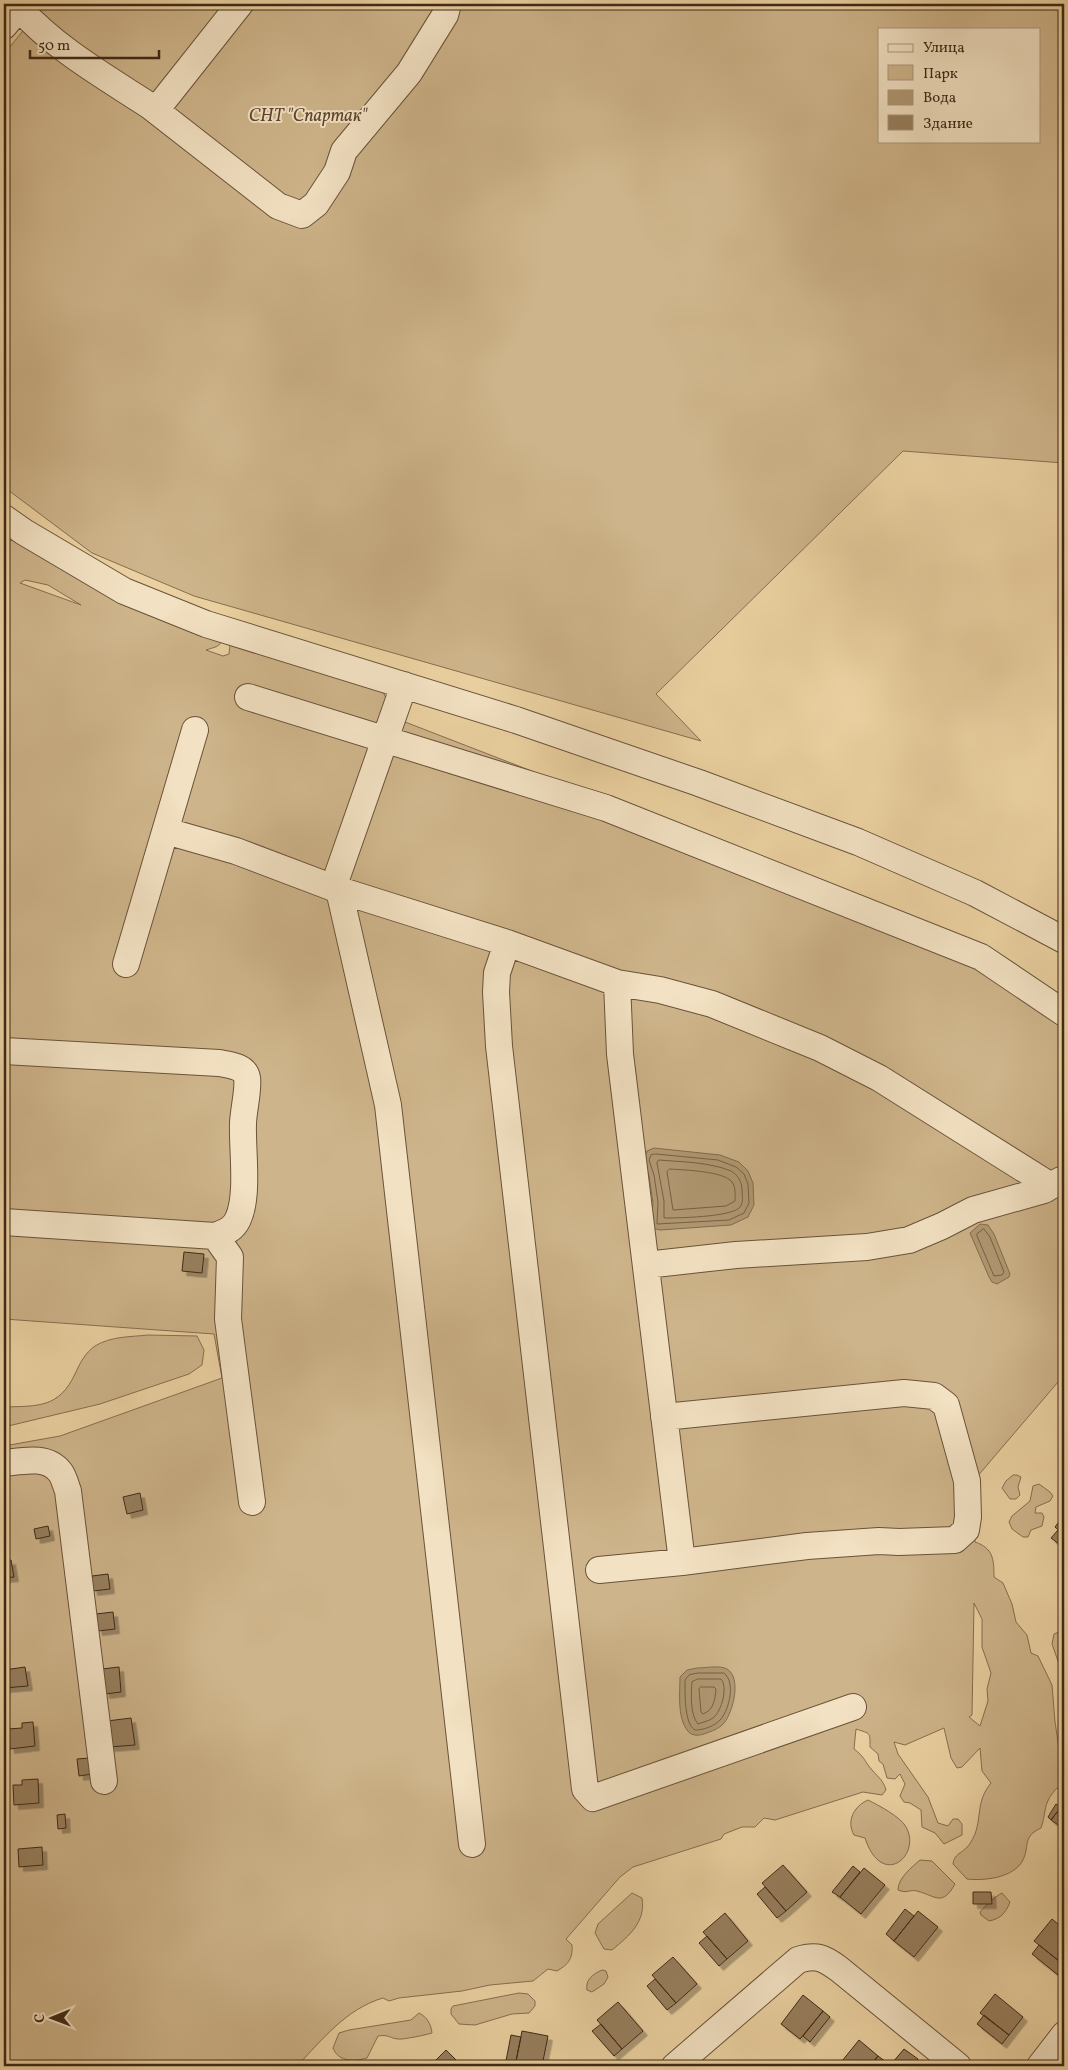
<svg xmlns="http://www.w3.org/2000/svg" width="1068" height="2070" viewBox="0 0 1068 2070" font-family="Vollkorn,serif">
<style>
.green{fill:#ceb48a;stroke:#866e50;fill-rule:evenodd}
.water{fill:#b09872;stroke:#826c4e}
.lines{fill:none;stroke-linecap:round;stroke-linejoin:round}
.shore{stroke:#776044;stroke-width:1}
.building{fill:#98805f;stroke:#3e2917;filter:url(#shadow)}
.minor-casing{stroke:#69533a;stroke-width:28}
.minor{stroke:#f2e1c2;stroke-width:26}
.labels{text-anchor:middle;stroke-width:4;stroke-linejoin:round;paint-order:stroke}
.park-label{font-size:18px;font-style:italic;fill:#5b452e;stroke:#f2e1c2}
</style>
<defs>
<filter id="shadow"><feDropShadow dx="4.5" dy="4.5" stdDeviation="0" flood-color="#0004"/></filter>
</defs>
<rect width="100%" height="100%" fill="#ebd1a1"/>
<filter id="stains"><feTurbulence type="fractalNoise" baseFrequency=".004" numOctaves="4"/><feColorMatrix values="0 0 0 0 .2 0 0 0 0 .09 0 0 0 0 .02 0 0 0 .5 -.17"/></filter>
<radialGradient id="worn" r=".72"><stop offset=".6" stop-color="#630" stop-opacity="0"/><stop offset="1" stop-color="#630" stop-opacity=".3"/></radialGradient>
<!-- green -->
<path class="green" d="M41 4H1064V463L903 451 656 694 701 741 194 596 92 553 4 487V54L22 32ZM879 29H1039V141H879Z
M15 539 223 638C220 648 214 647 206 650L223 656 229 654 230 645 240 642 382 690 389 704 387 715 790 871 1064 1003V1375L976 1478 975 1542C993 1548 994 1559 994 1577L1003 1583 1012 1604 1016 1622 1027 1635 1031 1653 1038 1656 1052 1685 1055 1722 1064 1780 1062 1789 1057 1788C1042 1804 1047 1811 1041 1828 1022 1837 1030 1845 1023 1860 1014 1878 984 1881 967 1879L953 1864C954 1854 961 1854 967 1847 970 1845 973 1838 975 1834 982 1814 976 1802 991 1783L982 1771 980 1748 962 1767 957 1768 951 1758 944 1728 905 1745 894 1742 898 1754 928 1797 938 1823 948 1826 953 1819H958L962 1824V1835L944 1844 935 1833 922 1827 921 1810 910 1803 904 1802 900 1796 905 1784 900 1774 895 1779 887 1778 883 1764 879 1761 878 1754 870 1747C870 1732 871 1734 856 1729L854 1749C865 1757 864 1761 872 1770 879 1778 883 1780 886 1790L882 1795 863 1792 775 1820 764 1818 755 1827H742L724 1834 721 1839 633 1867 620 1877 566 1939 572 1945C573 1958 569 1964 557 1971L548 1969 533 1981 490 1985 462 1991 399 1998 389 2001 383 1998C346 2009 323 2039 297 2066H4V1446L60 1436 222 1378 214 1334 4 1319V547L8 542ZM25 580 48 585 81 605 20 583ZM974 1603 982 1619V1647L991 1673 987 1689 988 1701 980 1726 969 1717 972 1715Z
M148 1335 197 1336 204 1350 202 1365 189 1374 100 1404 4 1427V1407C38 1406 59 1408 75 1374 80 1363 85 1353 95 1346 111 1336 131 1337 148 1335Z
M1013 1475H1017L1021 1477 1018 1487 1020 1495 1016 1499H1010L1002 1488 1006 1481Z
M1039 1484 1050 1492 1053 1496 1050 1501 1036 1507 1035 1513H1042L1044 1517 1042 1526 1031 1530 1028 1537H1023L1012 1529 1009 1522 1012 1516 1030 1501 1033 1486Z
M1064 1630V1664H1059L1052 1644 1054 1634Z
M868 1800C878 1805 901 1817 906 1827 922 1855 882 1890 865 1838L854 1835C846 1821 854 1806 868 1800Z
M920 1860 932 1861 955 1884C942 1907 936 1896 917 1891 910 1889 907 1894 898 1890 898 1878 912 1867 920 1860Z
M632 1893 642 1898C646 1922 629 1936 612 1950L604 1949 595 1933 598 1924Z
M1002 1893 1010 1902C1006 1913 1000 1919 989 1921L981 1915 980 1912C984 1907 997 1895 1002 1893Z
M602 1970 606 1971 608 1977 604 1984 592 1992 587 1990C585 1980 593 1974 602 1970Z
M519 1993 528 1994 535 2001V2006L529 2013 512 2014 475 2025 459 2024 451 2014V2009L453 2006Z
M419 2013C427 2017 431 2024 432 2033 430 2034 402 2040 399 2039 390 2039 390 2034 378 2036L367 2058C355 2061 339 2063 333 2048L339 2033 349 2030 411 2020Z"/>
<!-- water -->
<path class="water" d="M654 1148 720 1155 739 1162 748 1171 753 1183 754 1205 748 1217 731 1225 660 1230 652 1228 651 1223 653 1203 649 1176 644 1159 647 1151Z
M980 1224 988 1225 994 1234 1010 1274 1009 1277 997 1284 992 1282 989 1277 970 1233Z
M697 1668C705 1668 720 1665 727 1669 742 1678 733 1712 724 1723 719 1729 712 1731 704 1734 698 1736 691 1736 687 1730 677 1717 680 1692 680 1677L687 1670Z"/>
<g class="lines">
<!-- shore -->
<path class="shore" d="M656 1154 718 1160 736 1167 744 1174 748 1184 749 1203 744 1213 729 1220 657 1224 658 1202 654 1175 649 1160 651 1155Z
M659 1160C682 1162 709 1162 731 1171 738 1175 742 1182 742 1190 742 1195 744 1204 739 1208 729 1217 679 1218 664 1218V1201L657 1163Z
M670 1169C683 1170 724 1171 732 1182 736 1187 735 1195 735 1201L726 1206 673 1210 667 1172Z
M984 1229 990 1237 1004 1272 1002 1275 994 1276 977 1236V1234Z
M698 1673H724C736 1683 729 1709 721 1719 715 1726 704 1730 695 1730 684 1724 685 1692 685 1680L689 1675Z
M698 1679H721C728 1687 722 1711 713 1718 709 1721 703 1722 698 1724 690 1715 691 1694 692 1682Z
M701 1687H714L716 1689C715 1699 714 1710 703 1714L701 1712 699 1689Z"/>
</g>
<!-- building -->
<path class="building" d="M184 1252 204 1254 202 1273 182 1271Z
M140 1493 143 1510 127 1514 123 1497Z
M1064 1515V1535L1055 1527Z
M48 1526 50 1536 36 1539 34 1529Z
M1058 1530 1064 1535V1548L1051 1538Z
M11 1560 14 1577 4 1578V1561Z
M108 1574 110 1589 93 1591 92 1576Z
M113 1612 115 1629 98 1631 96 1614Z
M25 1667 28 1686 4 1688V1670Z
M119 1667 121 1692 105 1694 102 1669Z
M131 1718 135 1745 110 1747 107 1721Z
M33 1722 35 1746 10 1749 8 1729 22 1728V1723Z
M90 1758 92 1774 79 1776 77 1759Z
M38 1779 39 1803 14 1805 13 1785H22V1780Z
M1056 1804 1061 1807 1051 1820 1048 1817Z
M1061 1807 1064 1810V1829L1051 1820Z
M65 1814 66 1828 58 1829 57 1815Z
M42 1847 43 1865 19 1867 18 1849Z
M783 1865 807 1892 786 1911 762 1883Z
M853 1866 860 1872 840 1897 832 1892Z
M864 1868 885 1885 861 1914 840 1897Z
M765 1887 786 1911 777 1918 757 1894Z
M973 1892H991L992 1904H973Z
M905 1909 914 1916 894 1941 886 1934Z
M918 1911 938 1927 914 1957 894 1941Z
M725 1913 748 1941 727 1959 703 1932Z
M1052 1919 1064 1929V1965L1034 1941Z
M707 1936 727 1959 719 1966 699 1943Z
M1039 1945 1064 1965 1058 1975 1032 1954Z
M673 1957 697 1984 676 2003 652 1975Z
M655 1979 676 2003 667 2010 647 1986Z
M995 1994 1023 2017 1009 2035 980 2013Z
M803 1995 823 2011 800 2039 781 2024Z
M618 2002 643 2031 622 2049 597 2020Z
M823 2011 830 2017 810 2042 803 2036Z
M984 2015 1009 2035 1002 2044 977 2024Z
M601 2024 622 2049 614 2056 592 2031Z
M522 2031 548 2036 542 2066H515Z
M511 2035 521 2037 515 2066H505Z
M859 2040 878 2056 870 2066H838Z
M904 2049 918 2059 912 2066H899L893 2062Z
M446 2050 462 2066H430Z
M878 2056 886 2062 883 2066H870Z"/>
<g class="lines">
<defs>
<path id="minor" d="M21 4 19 8C56 49 104 76 150 106L160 105 240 4
M4 26 19 8
M150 106 278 206 302 215 316 204 337 172 344 151 409 73 445 15 448 4
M4 518 24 532 124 591 206 624 516 720 699 783 858 842 975 893 1064 940
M248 697 606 808 981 957 1064 1013
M166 831 236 851 339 890 507 943 617 983 620 1054 682 1562
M333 888 404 685
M339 890 388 1105 472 1844
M507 943 497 973 496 992 499 1046 585 1789 593 1798 853 1707
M126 964 195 730
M617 983 660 990 712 1004 820 1048 879 1078 1051 1186
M4 1051 219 1063C229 1065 245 1066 247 1078 249 1089 243 1112 243 1124 242 1150 249 1195 238 1219 233 1230 225 1232 215 1236L4 1222
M215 1236 230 1257 228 1319 252 1502
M646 1265 736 1255 867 1247 909 1240 942 1226 973 1210 1044 1190 1061 1180
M4 1463C23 1461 47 1455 60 1472 64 1477 66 1486 68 1491L104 1781
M599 1570 682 1562 807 1546 879 1541 899 1542 955 1540 966 1530 968 1517 967 1481 946 1405 934 1396 904 1393 664 1417
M675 2066 798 1960C817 1954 824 1958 839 1969L958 2066
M1040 2066 1064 2035"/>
</defs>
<!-- minor casing -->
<use href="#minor" class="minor-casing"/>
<!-- minor -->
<use href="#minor" class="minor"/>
</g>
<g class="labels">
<!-- park labels -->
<g class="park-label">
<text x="308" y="121">СНТ "Спартак"</text>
</g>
</g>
<!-- margin -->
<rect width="1068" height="2070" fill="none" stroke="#ebd1a1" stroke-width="20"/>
<rect x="5" y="5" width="1058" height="2060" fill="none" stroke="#3e2917" stroke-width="2.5"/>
<rect x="10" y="10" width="1048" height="2050" fill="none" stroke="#3e2917"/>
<!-- legend -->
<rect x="878" y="28" width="162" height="115" fill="#f2e1c2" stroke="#aa977e"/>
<rect x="888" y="44" width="25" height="8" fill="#f2e1c2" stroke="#aa977e"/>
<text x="923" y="52" font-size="15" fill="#3e2917">Улица</text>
<rect x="888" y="65" width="25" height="15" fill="#ceb48a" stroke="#aa977e"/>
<text x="923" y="78" font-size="15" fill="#3e2917">Парк</text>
<rect x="888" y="90" width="25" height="15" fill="#b09872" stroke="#aa977e"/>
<text x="923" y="102" font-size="15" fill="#3e2917">Вода</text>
<rect x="888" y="115" width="25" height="15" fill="#98805f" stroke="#aa977e"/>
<text x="923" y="128" font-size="15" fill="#3e2917">Здание</text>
<!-- north arrow -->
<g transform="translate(52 2018) rotate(269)" stroke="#f2e1c2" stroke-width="4" paint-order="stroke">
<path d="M0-4L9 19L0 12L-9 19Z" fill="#3e2917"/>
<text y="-8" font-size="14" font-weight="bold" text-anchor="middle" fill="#3e2917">С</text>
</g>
<!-- scale -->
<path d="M30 50v8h129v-8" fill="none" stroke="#3e2917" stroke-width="2.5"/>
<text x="38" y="50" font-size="15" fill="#3e2917" stroke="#f2e1c2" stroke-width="4" paint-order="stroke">50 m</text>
<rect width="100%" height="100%" filter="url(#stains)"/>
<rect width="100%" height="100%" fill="url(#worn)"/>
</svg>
